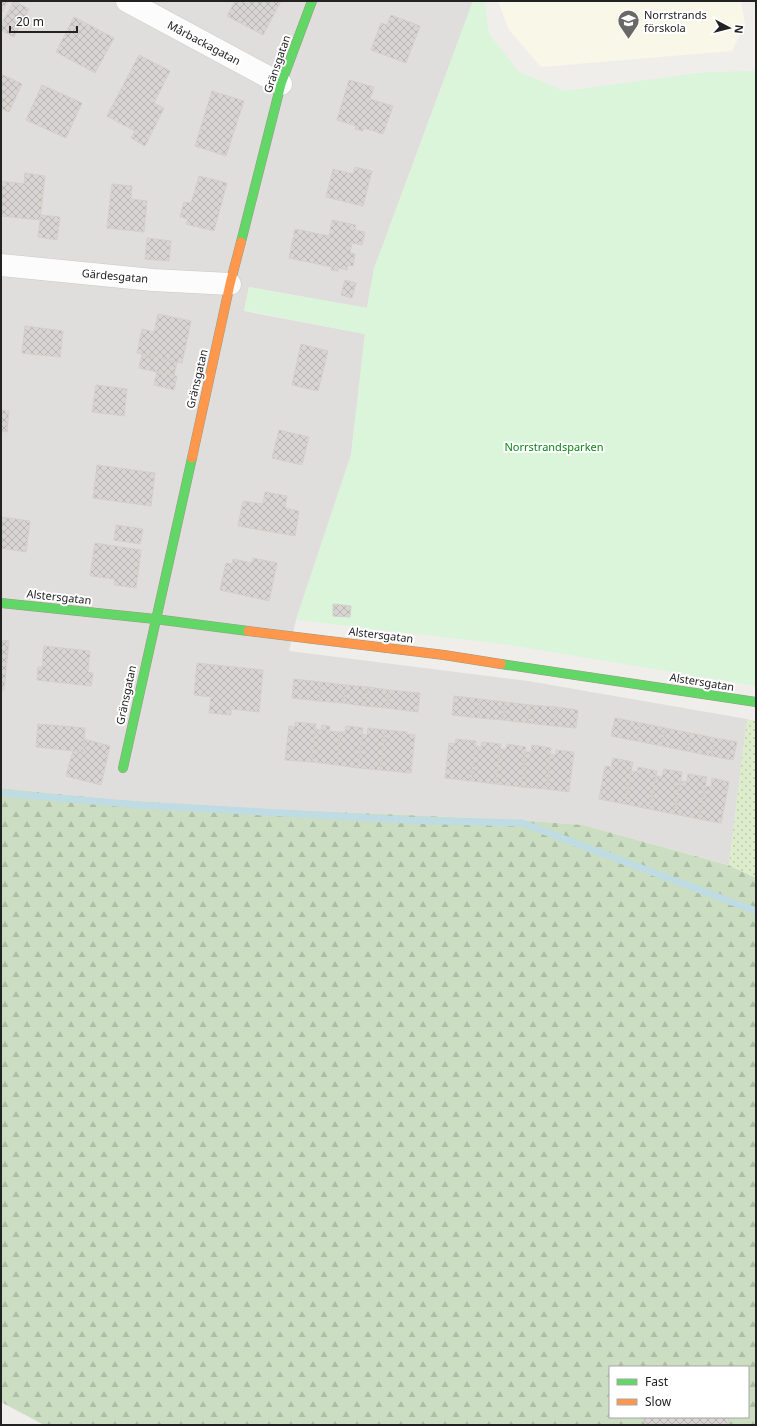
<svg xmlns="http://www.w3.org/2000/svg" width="757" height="1426" viewBox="0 0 757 1426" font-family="'Noto Sans',sans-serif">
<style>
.residential{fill:#dfdedc}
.education{fill:#f8f7e8}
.grass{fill:url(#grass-dots)}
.forest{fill:url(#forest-firs);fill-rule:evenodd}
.park{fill:#daf5da}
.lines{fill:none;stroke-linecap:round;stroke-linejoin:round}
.stream{stroke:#bfdbe3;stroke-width:7}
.building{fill:url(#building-cross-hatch);stroke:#d3d0cc}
.street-casing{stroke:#c9c8c7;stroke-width:23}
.fast-casing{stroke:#999a82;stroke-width:10}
.slow-casing{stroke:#999a82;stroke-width:10}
.street{stroke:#fdfcfc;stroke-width:22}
.fast{stroke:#63d668;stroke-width:9}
.slow{stroke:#ff974d;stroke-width:9}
.labels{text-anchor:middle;stroke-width:4;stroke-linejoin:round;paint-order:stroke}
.poi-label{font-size:11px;fill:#222;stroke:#fff;text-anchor:start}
.street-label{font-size:11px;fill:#222;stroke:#fff}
.park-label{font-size:11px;fill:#0c8416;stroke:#fff}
</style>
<defs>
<pattern id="grass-dots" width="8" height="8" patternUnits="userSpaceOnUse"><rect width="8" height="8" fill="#ddeccb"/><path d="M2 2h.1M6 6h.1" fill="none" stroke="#bdcaae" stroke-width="1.8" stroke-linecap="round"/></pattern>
<pattern id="forest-firs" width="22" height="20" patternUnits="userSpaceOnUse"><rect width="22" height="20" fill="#cbdec1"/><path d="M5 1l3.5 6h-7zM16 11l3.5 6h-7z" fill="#aebea6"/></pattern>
<pattern id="building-cross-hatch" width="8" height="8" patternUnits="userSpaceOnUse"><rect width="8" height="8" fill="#d7d4d2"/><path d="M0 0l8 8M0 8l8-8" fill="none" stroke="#b8b6b4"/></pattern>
</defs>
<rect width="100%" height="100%" fill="#f0eeeb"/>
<!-- residential -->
<path class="residential" d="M1 1H473L374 269 367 308 249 287 244 311 365 334 351 455 296 620 289 651 528 681 747 719 729 865 583 825 518 820 247 808 107 799 1 788Z"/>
<!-- education -->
<path class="education" d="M498 1H741L745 24 732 51 541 67 509 30Z"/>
<!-- grass -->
<path class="grass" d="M747 719 756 721V878L729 865Z"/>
<!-- forest -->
<path class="forest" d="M1 788 107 799 247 808 518 820 583 825 728 865 756 878V1425H44L1 1402ZM610 1367H748V1417H610Z"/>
<!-- park -->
<path class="park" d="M473 1H485L489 34 519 72 564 91 707 72 756 71V686L503 644 296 620 351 455 365 334 244 310 249 287 367 308 374 269Z"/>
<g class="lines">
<!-- stream -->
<path class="stream" d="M1 793 139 805 406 820 522 823 756 911"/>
</g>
<!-- building -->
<path class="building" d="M1 1H8L1 14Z
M14 1 29 9 14 37 1 30V25Z
M235 1H241L247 4 249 1H281L263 35 227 16Z
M391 15 420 26 406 63 371 50 381 23 387 25Z
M74 17 114 38 95 73 56 52Z
M139 55 170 71 154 103 164 108 145 146 131 138 135 131 107 116Z
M1 74 22 84 9 112 1 109Z
M349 80 374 87 370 99 393 106 383 134 364 128 363 131 355 129 356 126 337 120Z
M42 85 82 103 66 138 26 120Z
M212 91 244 101 226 156 195 146Z
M355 167 372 171 363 206 326 197 333 169 353 174Z
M25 173 45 176 40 220 1 216V181L24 184Z
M199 176 227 183 214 231 186 224 188 219 180 217 184 202 191 203Z
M112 184 132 186 131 199 147 201 144 232 107 228Z
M41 215 60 217 57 240 38 237Z
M332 220 356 225 355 230 365 232 362 245 352 243 350 253 355 254 353 266 348 265 347 270 339 268 338 271 331 270 332 267 289 258 295 229 329 236Z
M147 238 171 241 169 261 145 259Z
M345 280 356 283 352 298 341 295Z
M158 314 191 321 182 363 137 353 142 329 154 332Z
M25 326 63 331 60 357 22 353Z
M301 344 328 351 318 391 292 385Z
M142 354 177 362 174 376 139 368Z
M157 372 177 376 174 390 154 385Z
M96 385 127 389 124 416 92 412Z
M1 410 9 411 7 432 1 431Z
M279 430 309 437 302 465 272 458Z
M97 465 155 473 151 506 93 498Z
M265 492 287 496 285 508 299 511 295 536 238 526 243 501 263 504Z
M1 517 30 521 26 552 1 548Z
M116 525 143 529 140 544 114 540Z
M95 543 141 550 136 588 114 585 115 579 90 576Z
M253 558 277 563 269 601 220 590 226 563 232 564 233 559 252 563Z
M333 604 351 606 350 617 333 616Z
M1 640 9 641 4 690H1Z
M44 646 90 651 88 672 93 673 91 686 37 680 38 667H42Z
M197 663 263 670 259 712 231 709V715L209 713 211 697 194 695Z
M294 679 321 682 319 701 292 698Z
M321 682 346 685 343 703 319 701Z
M346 685 368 687 365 706 343 703Z
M368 687 389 690 387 708 365 706Z
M389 690 420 693 418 712 387 708Z
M454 696 480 699 479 718 452 715Z
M480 699 505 702 503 720 479 718Z
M505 702 530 705 528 723 503 720Z
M530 705 556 707 554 726 528 723Z
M556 707 578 710 576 728 554 726Z
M615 718 641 723 637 741 611 736Z
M295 722 316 724 312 762 285 760 289 726 295 727Z
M641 723 665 728 662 746 637 741Z
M38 724 85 728 83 752 36 747Z
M322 725 330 726 329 731 340 732 337 765 312 762 315 729 321 730Z
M346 726 363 728 358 768 337 765 340 732H345Z
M368 728 385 730 380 770 358 768 362 734 367 735Z
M665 728 690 733 687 751 662 746Z
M385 730 407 732 406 734 415 735 411 773 380 770Z
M690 733 715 738 711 756 687 751Z
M715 738 737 742 733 760 711 756Z
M84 739 110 746 101 785 66 776 73 751 83 752Z
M456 739 476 741 471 781 445 778 449 743 455 744Z
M482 742 501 744 496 784 471 781 475 746 481 747Z
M507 744 526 747 521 787 496 784 500 749H506Z
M532 745 551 748 547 789 521 787 525 752H531Z
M556 750 574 752 569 792 547 789 550 754 556 755Z
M613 758 633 762 625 804 599 799 605 766 611 767Z
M638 767 657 771 649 809 625 804 631 771 637 772Z
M664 769 682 772 674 814 649 809 656 776 662 777Z
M688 774 707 777 699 819 674 814 681 781 687 782Z
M712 778 729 782 721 823 699 819 705 786 711 787Z
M643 1417H728L729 1420 727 1425H645Z"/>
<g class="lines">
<defs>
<path id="street" d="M127 1 281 84
M1 265 153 280 230 284"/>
<path id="fast" d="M241 242 281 84 312 1
M1 603 155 619 248 631
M501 664 756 702
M123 768 192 458"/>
<path id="slow" d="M192 458 230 284 241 242
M248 631 444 655 501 664"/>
</defs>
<!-- street casing -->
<use href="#street" class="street-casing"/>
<!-- fast casing -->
<use href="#fast" class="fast-casing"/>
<!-- slow casing -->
<use href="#slow" class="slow-casing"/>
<!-- street -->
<use href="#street" class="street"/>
<!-- fast -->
<use href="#fast" class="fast"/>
<!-- slow -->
<use href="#slow" class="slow"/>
</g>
<!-- icons -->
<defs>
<symbol id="school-pin" viewBox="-11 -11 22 30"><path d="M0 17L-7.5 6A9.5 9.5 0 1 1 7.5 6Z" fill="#6a6968" stroke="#fff"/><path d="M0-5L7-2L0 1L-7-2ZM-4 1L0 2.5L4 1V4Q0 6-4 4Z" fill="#fff"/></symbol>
</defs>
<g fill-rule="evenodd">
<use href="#school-pin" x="616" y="8" width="25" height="34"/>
</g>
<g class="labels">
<!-- poi labels -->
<g class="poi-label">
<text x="644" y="19">Norrstrands<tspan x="644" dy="13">förskola</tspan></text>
</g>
<!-- street labels -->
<g class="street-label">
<text transform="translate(204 43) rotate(28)" y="4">Mårbackagatan</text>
<text transform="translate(277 64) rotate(-71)" y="4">Gränsgatan</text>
<text transform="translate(115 276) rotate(5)" y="4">Gärdesgatan</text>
<text transform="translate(197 379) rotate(-77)" y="4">Gränsgatan</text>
<text transform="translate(59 597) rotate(6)" y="4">Alstersgatan</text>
<text transform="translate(381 635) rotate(7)" y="4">Alstersgatan</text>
<text transform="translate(702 682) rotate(9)" y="4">Alstersgatan</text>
<text transform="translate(126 695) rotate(-78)" y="4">Gränsgatan</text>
</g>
<!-- park labels -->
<g class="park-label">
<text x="554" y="451">Norrstrandsparken</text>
</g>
</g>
<!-- border -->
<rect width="757" height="1426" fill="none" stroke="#222222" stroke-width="4"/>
<!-- legend -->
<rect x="609" y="1366" width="140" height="52" fill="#ffffff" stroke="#a7a7a7"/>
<rect x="617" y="1379" width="20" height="6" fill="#63d668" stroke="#a7a7a7"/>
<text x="645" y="1386" font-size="12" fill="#222222">Fast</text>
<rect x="617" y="1399" width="20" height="6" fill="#ff974d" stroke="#a7a7a7"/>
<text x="645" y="1406" font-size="12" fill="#222222">Slow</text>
<!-- north arrow -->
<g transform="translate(729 28) rotate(97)" stroke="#ffffff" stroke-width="3" paint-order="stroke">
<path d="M0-3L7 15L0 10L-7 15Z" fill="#222222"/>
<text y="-6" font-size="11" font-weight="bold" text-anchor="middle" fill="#222222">N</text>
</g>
<!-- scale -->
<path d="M10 26v6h67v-6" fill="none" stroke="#222222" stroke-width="2"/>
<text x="16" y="26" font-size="12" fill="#222222" stroke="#ffffff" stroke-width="3" paint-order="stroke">20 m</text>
</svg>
